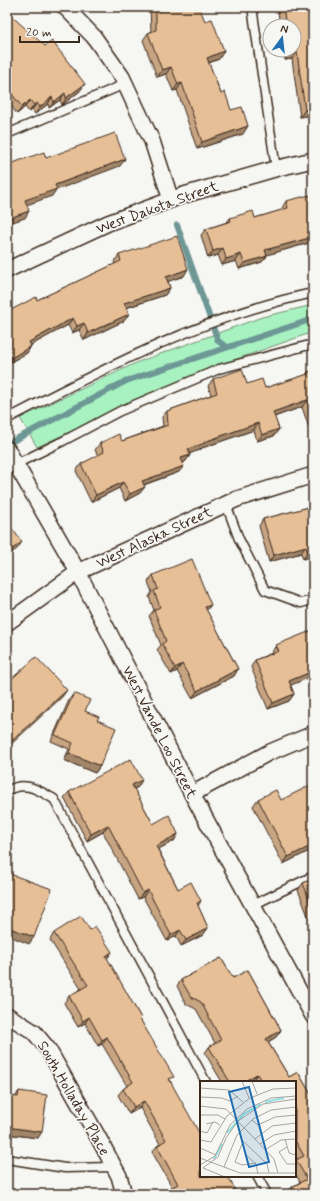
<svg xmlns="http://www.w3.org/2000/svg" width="320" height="1201" viewBox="0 0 320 1201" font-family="Mynerve,sans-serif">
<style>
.green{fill:#a8f2c1;stroke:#728e70}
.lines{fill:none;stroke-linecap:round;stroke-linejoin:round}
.stream{stroke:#6d9795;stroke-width:6}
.lane-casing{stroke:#3b2a1e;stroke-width:11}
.street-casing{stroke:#3b2a1e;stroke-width:18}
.lane{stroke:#f6f6f2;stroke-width:8}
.street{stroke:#f6f6f2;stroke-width:15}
.wall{fill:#c7a482;stroke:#3b2a1e}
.shaded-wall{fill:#a2866a;stroke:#3b2a1e}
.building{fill:#e7bf97;stroke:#3b2a1e}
.labels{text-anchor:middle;stroke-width:3.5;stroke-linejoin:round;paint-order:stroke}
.street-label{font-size:15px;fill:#3b2a1e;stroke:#f6f6f2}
.inset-river{fill:none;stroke:#8ee0e5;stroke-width:2}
.inset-road{fill:none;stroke:#aba49d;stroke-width:1}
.view{fill:#1f6fb2;fill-opacity:0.15;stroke:#1f6fb2;stroke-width:2}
.inset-edge{fill:none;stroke:#3b2a1e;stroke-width:2}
</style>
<rect width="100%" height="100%" fill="#f6f6f2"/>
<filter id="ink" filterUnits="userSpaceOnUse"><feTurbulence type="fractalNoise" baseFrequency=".025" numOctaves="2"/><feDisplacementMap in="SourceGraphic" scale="8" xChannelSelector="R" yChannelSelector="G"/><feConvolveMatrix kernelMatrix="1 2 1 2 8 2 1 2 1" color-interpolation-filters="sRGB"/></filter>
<g filter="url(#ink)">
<!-- green -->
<path class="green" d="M313 305V332L203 371 37 447 20 418 138 362 262 317Z"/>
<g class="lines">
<!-- stream -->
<path class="stream" d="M177 225 218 341 227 347
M7 444 126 381 313 319"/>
<defs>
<path id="lane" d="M252 7 276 169
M7 134 125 84
M7 419C105 368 204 316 313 293
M7 470 16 464 63 441 120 411 219 369 313 344
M226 504 239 539 265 590 301 603 313 600
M7 791C25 780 38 790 54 799L206 1082
M253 905 313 876
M7 1159 65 1168 113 1167
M257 1176 267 1194"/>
<path id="street" d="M65 7 94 37 122 77 152 141 171 200
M7 270 108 223 184 195 278 168 313 160
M7 449 78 572 192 794 313 1016
M7 623 78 572 237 499 313 475
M192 794 268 753 313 734
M7 1015 34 1032 48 1049 98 1137 119 1176 124 1194"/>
</defs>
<!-- lane casing -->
<use href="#lane" class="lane-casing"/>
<!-- street casing -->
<use href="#street" class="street-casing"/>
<!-- lane -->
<use href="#lane" class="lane"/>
<!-- street -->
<use href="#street" class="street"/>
</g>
<!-- wall -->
<path class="wall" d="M150 7H199L219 59 209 63 221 94 231 110 243 134 197 149 177 90 173 91 166 74 157 77 143 40 148 33 151 32Z
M281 7H313V115L300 117 292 59 285 60 284 50H294V26H280L278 12Z
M7 12 80 91 62 105 60 100 49 108 48 104 35 114 32 110 29 112 25 107 17 114 7 100Z
M286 201 313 205V231H312L309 243 266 255 267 256 262 262 239 269 236 261 222 265 218 255 208 258 201 235 206 229 227 222 230 218H255L282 210V208Z
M119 255 184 276 168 281 170 288 165 295 126 308 124 321 84 340 79 330 72 333 68 325 31 345V346L27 353 7 364V312L37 300 115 264 114 262Z
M313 370V426L309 428 302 407 274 417 279 429 274 436 257 441 254 430 202 448 200 450 189 453 190 455 185 462 183 463 179 472 144 485 140 493 125 501 119 488 91 502 76 471 81 464 98 456 95 450 100 443 122 441 163 426 162 417 167 411 211 395 208 386 213 379 247 384 265 388 306 375 308 372Z
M313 506V556L303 559 301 553 269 562 259 526 263 519Z
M153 575 207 611 238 669 234 676 192 698 177 671 171 674 157 650 161 645 149 616 154 610 149 597 152 592 148 582Z
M276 645 294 694 289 701 268 709 251 667 255 660 272 653V652Z
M74 693 85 711 97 720 100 766 95 773 64 760 69 749 51 741 69 700Z
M138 787 134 789 153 824 178 834 174 841 158 849 178 889 201 901 198 906 208 928 203 935 181 946 176 936 167 941 143 897 138 899 103 832 87 841 64 798 69 792Z
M258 799 281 800 313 849 283 864 253 806Z
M313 879V929L298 890 303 883Z
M54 933 107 959 141 1018 140 1019 171 1082 201 1176 237 1194H168L172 1187 152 1152 157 1146 160 1144 140 1108 129 1114 118 1095 123 1089 127 1086 102 1044 98 1046 85 1023 78 1027 64 1003 69 996 81 989 50 940Z
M221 958 233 978 248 970 281 1030 276 1037 268 1042 289 1077 298 1072 313 1098V1194H287L292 1187 300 1182 295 1173V1161L297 1159 295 1155V1082H254L253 1080 250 1082H222L205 1053 209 1047 215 1043 196 1009 186 1004 177 986 181 980Z
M19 1091 38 1138 7 1134V1096L15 1097Z"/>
<!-- shaded-wall -->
<path class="shaded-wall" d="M224 51 219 59 202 65 207 58Z
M297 52 292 59 285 60 290 53Z
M171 67 166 74 157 77 162 70Z
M182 83 177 90 173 91 178 84Z
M85 84 80 91 62 105 66 98Z
M65 93 60 100 49 108 54 102Z
M52 97 48 104 35 114 40 107Z
M30 100 25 107 17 114 22 107Z
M37 103 32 110 29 112 34 105Z
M313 109V115L300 117 305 110Z
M248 126 243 134 197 149 202 142Z
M125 159 120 166 56 190 52 196 21 207 25 200 55 185Z
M29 211 25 218 7 224V219Z
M310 226H313V231L306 233Z
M313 237 309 243 260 257 265 250Z
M223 248 218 255 208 258 213 251Z
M241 254 236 261 222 265 226 259Z
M267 256 262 262 239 269 244 263Z
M188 269 184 276 161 284 166 277Z
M170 288 165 295 119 310 124 303Z
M129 314 124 321 84 340 88 333Z
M73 318 68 325 24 349 29 342Z
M84 323 79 330 72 333 77 326Z
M31 346 27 353 7 364 8 360Z
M307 400 302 407 268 419 273 412Z
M258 423 254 430 202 448 200 450 183 456 188 449 204 442Z
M313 423V426L309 428Z
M279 429 274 436 257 441 262 435Z
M190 455 185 462 177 465 181 458Z
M184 466 179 472 137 487 142 481Z
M123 482 119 488 91 502 96 495Z
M145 487 140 493 125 501 130 494Z
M22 542 17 549 7 556V553Z
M306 546 301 553 269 562 274 555Z
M313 551V556L303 559 307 552Z
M211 605 206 611 205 607Z
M182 664 177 671 171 674 175 668Z
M238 669 234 676 192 698 197 691Z
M313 671V676L284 688 289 681Z
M67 690 62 697 7 748V745Z
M294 694 289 701 268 709 273 703Z
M69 753 100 766 95 773 64 760Z
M142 780 138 787 127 792 132 785Z
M108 825 103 832 87 841 91 834Z
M178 834 174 841 151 853 156 846Z
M313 845V849L283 864 288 857Z
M148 890 143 897 138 899 143 893Z
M7 927 34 937 29 944 7 935Z
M208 928 203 935 181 946 186 940Z
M180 930 176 936 167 941 171 935Z
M112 952 107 959 106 956Z
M89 1017 85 1023 78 1027 83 1021Z
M281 1030 276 1037 261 1046 266 1039Z
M107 1037 102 1044 98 1046 102 1040Z
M257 1074 253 1080 250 1082H243Z
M144 1101 140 1108 129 1114 134 1107Z
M7 1127 42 1132 38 1138 7 1134Z"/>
<!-- building -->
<path class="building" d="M156 7H199L205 21 212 19 224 51 207 58 221 94 225 92 231 110 242 107 248 126 202 142 182 83 178 84 171 67 162 70 148 33 156 30Z
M283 7H313V109L305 110 297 52 290 53V50H294V26H286Z
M7 12 45 46 52 41 85 84 66 98 65 93 54 102 52 97 40 107 37 103 34 105 30 100 22 107 7 88V77L9 75 7 73Z
M115 133 125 159 55 185 57 189 25 200 29 211 7 219V165L44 152 46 158Z
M310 195 313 205V226H310L313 237 265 250 267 256 244 263 241 254 226 259 223 248 213 251 206 229 231 221 230 218 253 211 255 218 288 208 286 201Z
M177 236 188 269 166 277 170 288 124 303 129 314 88 333 84 323 77 326 73 318 29 342 31 346 8 360 7 359V312L36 297 37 300 121 261 119 255Z
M242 369 247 384 262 379 265 388 308 374V372L313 370V418L307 400 273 412 279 429 262 435 258 423 204 442 205 443 188 449 190 455 181 458 184 466 142 481 145 487 130 494 123 482 96 495 81 464 104 452 100 443 119 434 122 441 168 425 167 411 217 393 213 379Z
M313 506V551L307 552 306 546 274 555 263 519Z
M7 522 22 542 7 553Z
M192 559 211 605 205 607 238 669 197 691 182 664 175 668 162 644 166 641 154 610 160 607 154 591 158 589 153 575Z
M313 630V671L289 681 294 694 273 703 255 660 279 651 276 645Z
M36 657 67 690 7 745V683Z
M74 693 90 700 85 711 99 717 97 720 116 728 100 766 69 753 73 743 55 735Z
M131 759 142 780 132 785 153 824 169 815 178 834 156 846 178 889 191 882 201 901 197 903 208 928 186 940 180 930 171 935 148 890 143 893 108 825 91 834 69 792Z
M313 784V845L288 857 258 799 276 790 281 800Z
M7 873 52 889 34 937 7 927Z
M313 879V910L303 883Z
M81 916 90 930 95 926 112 952 106 956 141 1018 140 1019 174 1077 169 1079 201 1136V1176H228L237 1194H176L173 1187 178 1184 157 1146 166 1140 144 1101 134 1107 123 1089 133 1082 107 1037 102 1040 89 1017 83 1021 69 996 88 985 54 933Z
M221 958 233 978 248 970 281 1030 266 1039 289 1077 298 1072 313 1098V1194H296L292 1187 307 1179 296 1160 304 1156 295 1140V1082H262L257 1074 243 1082H230L209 1047 221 1040 201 1002 191 997 181 980Z
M19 1091 47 1095 42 1132 7 1127V1096L18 1097Z
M7 1189 25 1193V1194H7Z"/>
</g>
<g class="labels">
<!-- street labels -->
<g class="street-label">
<text transform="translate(157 207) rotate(-20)" y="5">West Dakota Street</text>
<text transform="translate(154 537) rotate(-25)" y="5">West Alaska Street</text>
<text transform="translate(160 732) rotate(63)" y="5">West Vande Loo Street</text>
<text transform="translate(74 1098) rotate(60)" y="5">South Holladay Place</text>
</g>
</g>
<!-- overview -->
<g transform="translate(200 1081)">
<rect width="96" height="96" fill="#f6f6f2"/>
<path class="inset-river" d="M65 21 84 17M27 52 44 33 61 23M14 78 22 63"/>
<path class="inset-road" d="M42 0 49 17M52 0 57 13M0 7 29 9 43 21M0 16 22 17 30 20 38 15M0 25 26 28 74 78 78 92M0 34H18L25 38M52 39 58 44 75 36 96 34M6 43 15 41 20 44M0 50 7 52 13 41M55 58 72 45 96 42M85 58 89 72 96 74M0 59 11 61 27 35 50 17 73 8 96 7M60 63 74 54 96 50M87 66 79 71 87 83H96M0 67 16 74M65 69 81 59 96 58M46 74 56 83 58 93M0 77 40 92H96M56 82 42 84 35 81 43 60 67 83 69 92M0 84 15 75 30 44 47 28 71 17 96 15M24 86 37 54 53 38 71 29 96 26M25 96 3 87 18 76 26 57 38 40 63 23 96 18"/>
<path class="view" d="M49 6 69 81 49 86 29 11Z"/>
<rect width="96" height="96" class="inset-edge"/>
</g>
<!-- margin -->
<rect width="320" height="1201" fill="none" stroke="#f6f6f2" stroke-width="24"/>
<rect x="12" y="12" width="296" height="1177" fill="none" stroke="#3b2a1e" stroke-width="1.5" filter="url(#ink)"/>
<!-- north arrow -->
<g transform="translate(282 38) rotate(15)"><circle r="19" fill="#f6f6f2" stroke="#aba49d"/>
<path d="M0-3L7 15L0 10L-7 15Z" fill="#1f6fb2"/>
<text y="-6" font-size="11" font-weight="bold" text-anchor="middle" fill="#3b2a1e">N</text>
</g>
<!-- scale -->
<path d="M20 36v6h59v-6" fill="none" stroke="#3b2a1e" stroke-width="2"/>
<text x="26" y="36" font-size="12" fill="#3b2a1e" stroke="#f6f6f2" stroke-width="3" paint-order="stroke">20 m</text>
</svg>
